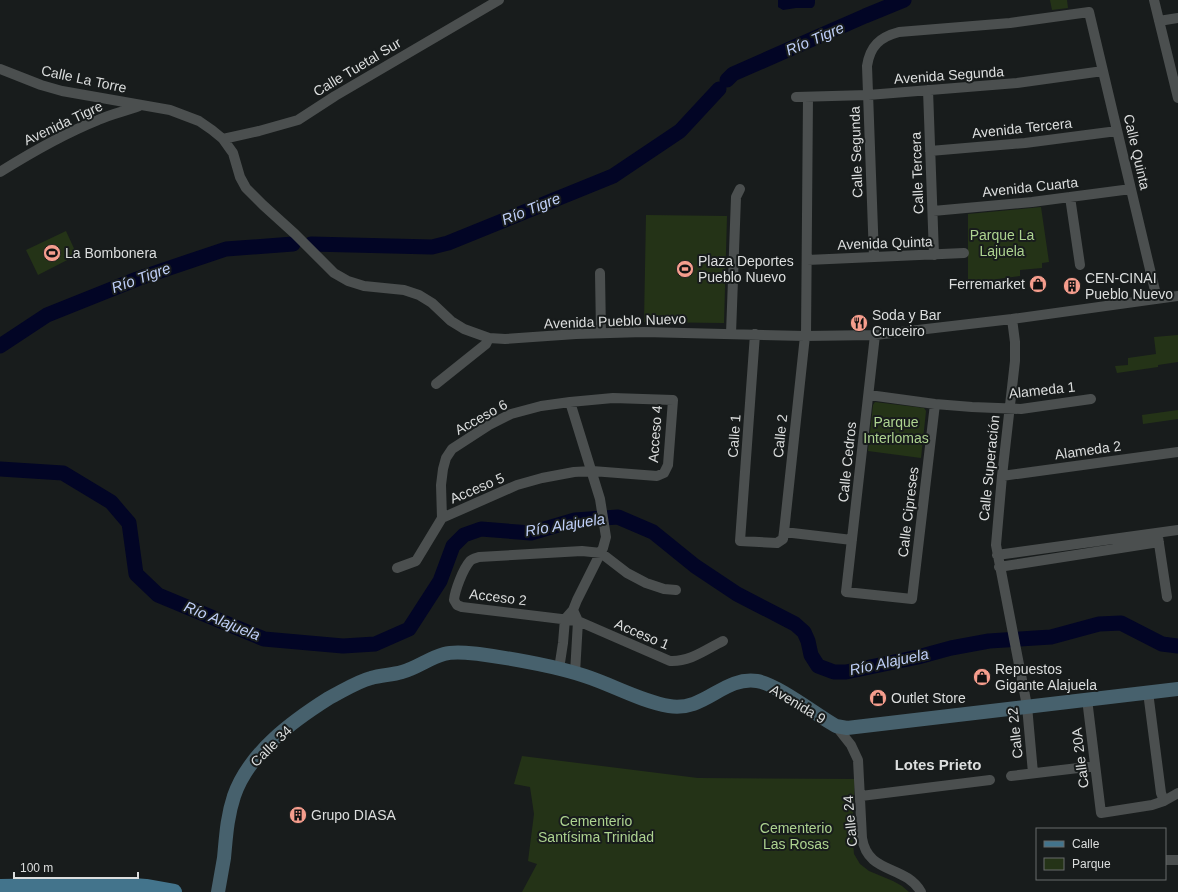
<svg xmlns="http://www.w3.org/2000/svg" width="1178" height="892" viewBox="0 0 1178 892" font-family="Arial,sans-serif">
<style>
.green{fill:#243317}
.water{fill:#020525}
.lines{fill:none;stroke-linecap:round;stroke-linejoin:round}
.river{stroke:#020525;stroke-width:15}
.street{stroke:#4b4f4f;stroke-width:10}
.secondary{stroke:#47616d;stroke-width:14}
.primary{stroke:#43748c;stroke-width:16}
.labels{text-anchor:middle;stroke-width:4;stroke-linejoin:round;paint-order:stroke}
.street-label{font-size:14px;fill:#dcdede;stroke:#181c1c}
.park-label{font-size:14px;fill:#add390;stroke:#181c1c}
.poi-label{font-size:14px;fill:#dcdede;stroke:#181c1c;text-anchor:start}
.water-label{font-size:15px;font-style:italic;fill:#c0d0f9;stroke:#181c1c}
.neighbourhood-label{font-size:15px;font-weight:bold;fill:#dcdede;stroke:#181c1c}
</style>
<rect width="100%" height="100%" fill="#181c1c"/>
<!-- green -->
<path class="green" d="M1050 0H1067L1068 8 1052 10Z
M1041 207 1049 262 1042 263V268L1020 270V276L968 283V214Z
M646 215 727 216 724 323 644 322Z
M66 231 77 255 38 275 26 250Z
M1178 335V362L1158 365V367L1117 373 1115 366 1128 365V358L1156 354 1154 337Z
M875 402 924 408 926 411 921 458 868 451 873 405Z
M1178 410V419L1143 424 1142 415Z
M522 756 698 778 855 779 852 833 854 854 860 864 869 871 893 881 902 886 909 892H522L537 864 528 861 534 814 530 787 514 784Z"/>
<!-- water -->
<path class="water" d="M778 0H815C815 4 815 6 812 8H796L783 10 778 7Z"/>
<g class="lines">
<!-- river -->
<path class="river" d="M727 80 733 74 865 16 904 0
M311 244 432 247 448 243 613 176 680 131 719 89
M0 346 47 315 137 279 226 249 293 244
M0 469 63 473 111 502 129 523 136 574 158 595 264 639 343 646 375 644 409 629 440 581 453 546 464 535 481 529 531 533 575 520 618 517 653 532 695 566 737 594 795 624 804 632 808 641 811 655 818 666 834 672H846L918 657 951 648 989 641 1051 637 1099 624 1121 623 1162 644 1178 646"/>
<!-- street -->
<path class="street" d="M1154 0 1178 98
M1159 21 1178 18
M0 69 41 85 62 91 170 110 199 121 212 130 223 139 233 153 240 177 246 188 263 205 295 234 334 273 348 281 364 286 404 290 419 295 432 303 451 321 464 329 489 338 505 339 576 334 644 332 805 336 875 335 1012 319 1178 296
M928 90 934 255
M796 97 868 95 1017 83 1103 71
M223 139 259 131 298 120 335 96 499 0
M930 151 1025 143 1117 131
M0 172C32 152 63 134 98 120 111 114 126 111 139 106
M1070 197 1080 265
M933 211 1032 202 1131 189
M874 257 867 66C870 46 880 37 899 32L1010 23 1089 12 1157 299
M807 260 964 253
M600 273 601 333
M1012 319 1015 342V361L1002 476 996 545 1027 706 1033 773
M731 334 736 197 740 189
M755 334 740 541 777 543 783 539 784 532 805 336
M875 335 846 592 912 599 935 404
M806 336 808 97
M436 384 486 344 489 338
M869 395 935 404 972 407 1021 409 1091 399
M570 402 600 499 606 537 603 548 577 600 573 610
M1002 476 1178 452
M784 532 852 540
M1158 537 1167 597
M997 555 1178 530
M999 567 1159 542
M397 568 416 561 442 518 517 485 542 478 574 472 592 471 657 476 664 473 668 465 673 400 613 398 570 402 541 406 511 414 489 425 452 449 446 458 443 469 441 485 442 518
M676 590 664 589 646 583 627 573 601 553 582 551 479 557C476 558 472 559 470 561 463 569 455 590 454 600L457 605 462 607 578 621 670 661C690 662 705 650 723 641
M559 669 563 643 565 619 573 610 578 621 575 673
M1148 692 1161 793 1164 801
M1087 699 1101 813 1152 805 1164 801 1178 793
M836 726 851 745 858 760 862 838C868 875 905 864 921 892
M1011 776 1095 766
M861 796 990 780
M1165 860H1178"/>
<!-- secondary -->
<path class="secondary" d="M218 892C220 881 222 869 224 858 226 837 227 817 234 796 249 753 291 722 329 698 343 691 356 682 371 678 381 675 392 675 402 672 417 668 429 658 444 654 455 651 468 653 479 654 515 659 551 665 585 676 613 685 640 701 669 706 705 712 723 676 757 681 776 684 813 712 831 723L836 726 847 728 1178 689"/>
<!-- primary -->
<path class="primary" d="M0 887 121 885 146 887 174 892"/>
</g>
<!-- icons -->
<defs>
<symbol id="stadium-disc" viewBox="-11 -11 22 22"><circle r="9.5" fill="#f59d8d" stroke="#181c1c"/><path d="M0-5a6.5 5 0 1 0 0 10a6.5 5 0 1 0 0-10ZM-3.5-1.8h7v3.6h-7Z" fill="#111"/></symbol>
<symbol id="shop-disc" viewBox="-11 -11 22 22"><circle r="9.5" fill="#f59d8d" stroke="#181c1c"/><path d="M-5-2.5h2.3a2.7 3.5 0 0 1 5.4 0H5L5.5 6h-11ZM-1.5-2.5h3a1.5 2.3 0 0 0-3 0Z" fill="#111"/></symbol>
<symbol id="building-disc" viewBox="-11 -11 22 22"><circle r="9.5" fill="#f59d8d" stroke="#181c1c"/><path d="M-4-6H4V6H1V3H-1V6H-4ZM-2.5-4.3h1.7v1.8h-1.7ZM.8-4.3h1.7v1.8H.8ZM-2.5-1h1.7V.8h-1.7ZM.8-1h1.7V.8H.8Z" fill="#111"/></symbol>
<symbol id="restaurant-disc" viewBox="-11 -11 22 22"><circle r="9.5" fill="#f59d8d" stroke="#181c1c"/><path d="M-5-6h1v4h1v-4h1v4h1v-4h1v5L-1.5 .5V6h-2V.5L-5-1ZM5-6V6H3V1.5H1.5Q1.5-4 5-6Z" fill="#111"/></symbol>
</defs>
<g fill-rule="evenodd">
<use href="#stadium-disc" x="42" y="243" width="20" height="20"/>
<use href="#stadium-disc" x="675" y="259" width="20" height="20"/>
<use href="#shop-disc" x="1028" y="274" width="20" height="20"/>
<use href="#building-disc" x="1062" y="276" width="20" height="20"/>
<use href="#restaurant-disc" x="849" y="313" width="20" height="20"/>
<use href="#shop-disc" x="972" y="667" width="20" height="20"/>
<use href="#shop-disc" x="868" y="688" width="20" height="20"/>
<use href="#building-disc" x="288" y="805" width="20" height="20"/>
</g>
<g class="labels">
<!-- street labels -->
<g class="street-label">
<text transform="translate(357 67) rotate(-31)" y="5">Calle Tuetal Sur</text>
<text transform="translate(949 75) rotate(-4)" y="5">Avenida Segunda</text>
<text transform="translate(84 79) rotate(12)" y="5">Calle La Torre</text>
<text transform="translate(63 123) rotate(-25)" y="5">Avenida Tigre</text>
<text transform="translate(1022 128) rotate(-6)" y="5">Avenida Tercera</text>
<text transform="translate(856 152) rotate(-92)" y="5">Calle Segunda</text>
<text transform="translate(1137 152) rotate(77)" y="5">Calle Quinta</text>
<text transform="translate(917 173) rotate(-92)" y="5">Calle Tercera</text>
<text transform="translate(1030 187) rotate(-6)" y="5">Avenida Cuarta</text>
<text transform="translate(885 243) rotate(-2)" y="5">Avenida Quinta</text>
<text transform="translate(615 321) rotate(-2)" y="5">Avenida Pueblo Nuevo</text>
<text transform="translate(1042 390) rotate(-6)" y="5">Alameda 1</text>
<text transform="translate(481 417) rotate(-29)" y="5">Acceso 6</text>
<text transform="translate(655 434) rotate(-86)" y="5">Acceso 4</text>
<text transform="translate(734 436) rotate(-86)" y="5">Calle 1</text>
<text transform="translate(780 436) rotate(-84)" y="5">Calle 2</text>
<text transform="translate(1088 450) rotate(-8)" y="5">Alameda 2</text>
<text transform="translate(847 462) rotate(-84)" y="5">Calle Cedros</text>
<text transform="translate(989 468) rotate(-84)" y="5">Calle Superación</text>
<text transform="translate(477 488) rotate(-23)" y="5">Acceso 5</text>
<text transform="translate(908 512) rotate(-83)" y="5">Calle Cipreses</text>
<text transform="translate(498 597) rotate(7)" y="5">Acceso 2</text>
<text transform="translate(642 634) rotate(23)" y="5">Acceso 1</text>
<text transform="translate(798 704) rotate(31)" y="5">Avenida 9</text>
<text transform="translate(1015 733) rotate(-96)" y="5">Calle 22</text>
<text transform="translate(271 746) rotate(-45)" y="5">Calle 34</text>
<text transform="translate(1080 758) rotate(-97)" y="5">Calle 20A</text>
<text transform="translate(850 821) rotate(-95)" y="5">Calle 24</text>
</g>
<!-- park labels -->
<g class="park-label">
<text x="1002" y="240">Parque La<tspan x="1002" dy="16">Lajuela</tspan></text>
<text x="896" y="427">Parque<tspan x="896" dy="16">Interlomas</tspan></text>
<text x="596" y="826">Cementerio<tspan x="596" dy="16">Santísima Trinidad</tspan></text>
<text x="796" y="833">Cementerio<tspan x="796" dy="16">Las Rosas</tspan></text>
</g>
<!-- poi labels -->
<g class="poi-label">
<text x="65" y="258">La Bombonera</text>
<text x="698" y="266">Plaza Deportes<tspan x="698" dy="16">Pueblo Nuevo</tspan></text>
<text x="1085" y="283">CEN-CINAI<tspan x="1085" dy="16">Pueblo Nuevo</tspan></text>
<text x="1025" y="289" text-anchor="end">Ferremarket</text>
<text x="872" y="320">Soda y Bar<tspan x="872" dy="16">Cruceiro</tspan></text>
<text x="995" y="674">Repuestos<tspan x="995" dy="16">Gigante Alajuela</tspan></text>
<text x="891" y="703">Outlet Store</text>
<text x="311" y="820">Grupo DIASA</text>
</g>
<!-- water labels -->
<g class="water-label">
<text transform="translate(815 39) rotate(-23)" y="5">Río Tigre</text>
<text transform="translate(531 209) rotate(-22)" y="5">Río Tigre</text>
<text transform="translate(141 278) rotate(-20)" y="5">Río Tigre</text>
<text transform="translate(565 525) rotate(-9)" y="5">Río Alajuela</text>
<text transform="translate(222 621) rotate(22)" y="5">Río Alajuela</text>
<text transform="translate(889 662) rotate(-12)" y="5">Río Alajuela</text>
</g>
<!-- neighbourhood labels -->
<g class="neighbourhood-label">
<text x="938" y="770">Lotes Prieto</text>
</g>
</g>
<!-- legend -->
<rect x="1036" y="828" width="130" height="52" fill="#181c1c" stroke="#666a6a"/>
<rect x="1044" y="841" width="20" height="6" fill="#43748c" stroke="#666a6a"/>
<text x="1072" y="848" font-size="12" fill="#dcdede">Calle</text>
<rect x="1044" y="858" width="20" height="12" fill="#243317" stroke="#666a6a"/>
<text x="1072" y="868" font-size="12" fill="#dcdede">Parque</text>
<!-- scale -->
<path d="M14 872v6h124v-6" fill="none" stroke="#dcdede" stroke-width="2"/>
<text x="20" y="872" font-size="12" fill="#dcdede" stroke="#181c1c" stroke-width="3" paint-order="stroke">100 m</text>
</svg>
